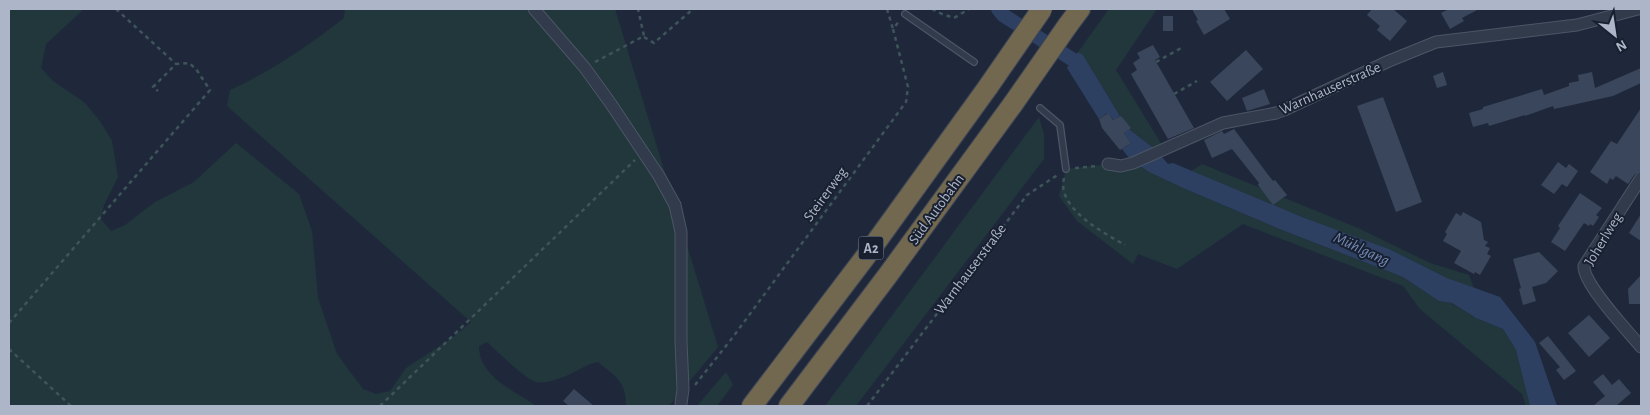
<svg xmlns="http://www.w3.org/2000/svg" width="1650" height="415" viewBox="0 0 1650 415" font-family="'Alegreya Sans',sans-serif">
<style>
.green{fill:#21373c}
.water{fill:#2e4062}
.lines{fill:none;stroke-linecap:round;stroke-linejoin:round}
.canal{stroke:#2e4062;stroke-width:14}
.building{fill:#3a465b}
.lane-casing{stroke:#4d5566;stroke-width:8}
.street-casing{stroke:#4d5566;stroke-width:13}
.highway-casing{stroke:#3d4556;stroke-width:22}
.path{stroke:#3e5459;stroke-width:2.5;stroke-dasharray:4 4;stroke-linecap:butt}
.lane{stroke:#323b4b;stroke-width:5.5}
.street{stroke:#323b4b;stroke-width:11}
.highway{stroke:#72674f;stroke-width:20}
.highway-bridge-casing{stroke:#3d4556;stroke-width:22;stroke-linecap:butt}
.highway-bridge{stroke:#72674f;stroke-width:20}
.labels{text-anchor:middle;stroke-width:4;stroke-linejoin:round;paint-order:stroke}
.shield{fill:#182030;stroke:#80889a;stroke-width:1}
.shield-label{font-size:14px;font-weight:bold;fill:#adb5c8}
.street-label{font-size:15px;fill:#adb5c8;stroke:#182030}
.water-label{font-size:16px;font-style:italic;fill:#7288b3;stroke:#182030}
</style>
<rect width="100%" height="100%" fill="#1f283b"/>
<!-- green -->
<path class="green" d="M9 9H84L46 44 41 68 53 81 84 102 100 121 112 141 118 177 104 205 101 219 111 231 125 225 155 202 194 182 236 143 299 194 312 231 318 298 337 354 363 389 376 394 390 391 406 368 452 338 471 322 227 106 230 90C272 71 308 46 344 18L345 9H615L718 347 669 406H626C626 381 616 377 598 362 587 364 577 371 566 376 557 379 546 384 536 382 525 379 497 351 487 342L479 346C479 377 515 391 536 406H9Z
M1109 9H1157L1116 70 1162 145 1156 150 1127 127 1083 55 1078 52Z
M1039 117 1044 134V159L856 406H825Z
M1108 164H1139L1149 172 1183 188 1282 230 1403 277 1439 301 1451 303 1476 318 1503 329 1516 350 1530 406H1526L1522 394 1420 309 1403 286 1243 224 1177 269 1138 254 1133 264 1077 221 1059 196 1066 169Z
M1202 164 1358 228 1430 263 1469 275 1474 288 1447 278 1389 249 1302 217 1191 171Z
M726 372 733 385 717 406H697Z"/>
<!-- water -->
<path class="water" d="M1078 52 1083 55 1120 116 1114 120 1107 113 1099 119 1067 68Z
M1129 129 1156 150 1168 164 1173 163 1302 217 1389 249 1447 278 1500 297 1535 342 1557 406H1530L1516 350 1503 329 1476 318 1452 303 1439 301 1403 277 1282 230 1183 188 1149 172 1129 158 1122 149 1131 143 1124 133Z"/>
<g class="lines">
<!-- canal -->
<path class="canal" d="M998 9 1003 15 1078 63 1085 73"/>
</g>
<!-- building -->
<path class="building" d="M1192 9H1224L1230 19 1204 35 1196 21 1198 20Z
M1372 9H1393L1407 21 1390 41 1377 30 1380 26 1367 15Z
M1449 9H1479L1462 18 1464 21 1450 29 1441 13Z
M1163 16H1173V31H1163Z
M1153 45 1160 57 1155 60 1194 128 1168 139 1131 74 1137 70 1133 63 1140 58 1137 53Z
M1246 50 1263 69 1227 101 1210 82Z
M1641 68V83L1613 96 1554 109 1553 106 1525 116V115L1489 126 1488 123 1473 127 1469 113 1483 109V107L1542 89 1544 95 1569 86V83L1579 81 1578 75 1592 72 1595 88Z
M1443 72 1447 85 1437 88 1433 76Z
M1264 89 1270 104 1247 111 1242 98Z
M1383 97 1422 202 1396 212 1357 106Z
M1641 108V171L1635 174 1628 184 1616 176 1613 180 1610 178 1607 184 1590 172 1611 141 1617 144Z
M1108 113 1113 120 1121 116 1131 128 1124 133 1131 143 1120 150 1102 128 1099 119Z
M1234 129 1269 176 1273 181 1275 180 1287 195 1273 205 1258 185 1259 183 1232 149 1212 158 1204 140 1222 131 1224 134Z
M1558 162 1566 168 1569 164 1578 171 1567 187 1562 184 1554 194 1541 185Z
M1580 193 1602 208 1596 215 1599 217 1593 226 1590 224 1589 226 1584 223 1565 251 1551 242 1560 228 1558 226Z
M1463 212 1481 222 1484 240 1488 242 1485 246 1490 248 1487 254 1491 256 1480 275 1475 272 1474 274 1454 263 1461 251 1443 241 1447 234 1445 232 1456 213 1461 216Z
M1641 214V241L1629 233Z
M1539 252 1558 271 1546 283 1532 287 1536 301 1523 305 1519 289 1521 288 1513 259Z
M1641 275V304H1629L1628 289Z
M1589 315 1610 338 1589 357 1568 333Z
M1548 336 1576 371 1564 380 1556 370 1560 367 1539 343Z
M1603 374 1612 385 1619 379 1631 393 1616 406H1593L1605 396 1593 382Z
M574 389 594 406H569L563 401Z"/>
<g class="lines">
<defs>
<path id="lane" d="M905 14 974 62
M1040 108 1060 125 1066 169"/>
<path id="street" d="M534 9 585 68 611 104 659 176 675 205 681 232V341L683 389 681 404
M1108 164 1121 166 1133 163 1223 123 1276 113 1284 110 1389 61 1436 42 1577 25 1638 9
M1641 178 1584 266C1583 284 1628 331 1641 347"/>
<path id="highway" d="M1068 25 1080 9
M752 406 866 256 988 87
M789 406 888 275 1013 104"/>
</defs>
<!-- lane casing -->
<use href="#lane" class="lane-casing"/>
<!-- street casing -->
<use href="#street" class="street-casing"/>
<!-- highway casing -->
<use href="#highway" class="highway-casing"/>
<!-- path -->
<path class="path" d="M116 9 176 64
M887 9 893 29
M932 9 942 14 954 18 969 9
M644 37 654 43 693 9
M595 62 644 36 638 9
M1156 62 1183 47
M1174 94 1197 81
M1075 168 1097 166
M1064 178C1056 208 1104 233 1125 245
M9 323 210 90 196 69 189 63 176 64 153 87 158 91
M9 349 71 406
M695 385 733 337 906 102 908 87 893 29 900 20
M380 406 635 160
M867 406 1027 195 1059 174"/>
<!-- lane -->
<use href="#lane" class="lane"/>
<!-- street -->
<use href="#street" class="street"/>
<!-- highway -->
<use href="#highway" class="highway"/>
<defs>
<path id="highway-bridge" d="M988 87 1042 9
M1013 104 1068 25"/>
</defs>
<!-- highway-bridge casing -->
<use href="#highway-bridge" class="highway-bridge-casing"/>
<!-- highway-bridge -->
<use href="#highway-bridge" class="highway-bridge"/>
</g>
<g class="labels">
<!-- shield labels -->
<rect class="shield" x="858.5" y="236.5" width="25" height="23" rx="4"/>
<g class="shield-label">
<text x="871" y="253">A2</text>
</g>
<!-- street labels -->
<g class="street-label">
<text transform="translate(1330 88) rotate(-24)" y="5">Warnhauserstraße</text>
<text transform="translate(825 194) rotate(-54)" y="5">Steirerweg</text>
<text transform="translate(936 209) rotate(-54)" y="5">Süd Autobahn</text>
<text transform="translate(1603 239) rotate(-59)" y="5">Joherlweg</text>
<text transform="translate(970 269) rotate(-53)" y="5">Warnhauserstraße</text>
</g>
<!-- water labels -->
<g class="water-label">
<text transform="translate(1362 248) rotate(25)" y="6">Mühlgang</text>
</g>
</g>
<!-- border -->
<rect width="1650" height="415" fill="none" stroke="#adb5c8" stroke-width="20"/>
<!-- north arrow -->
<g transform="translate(1615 35) rotate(150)" stroke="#182030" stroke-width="4" paint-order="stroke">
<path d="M0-4L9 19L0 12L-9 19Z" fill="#adb5c8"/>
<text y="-8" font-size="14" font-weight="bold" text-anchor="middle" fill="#adb5c8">N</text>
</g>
</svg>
